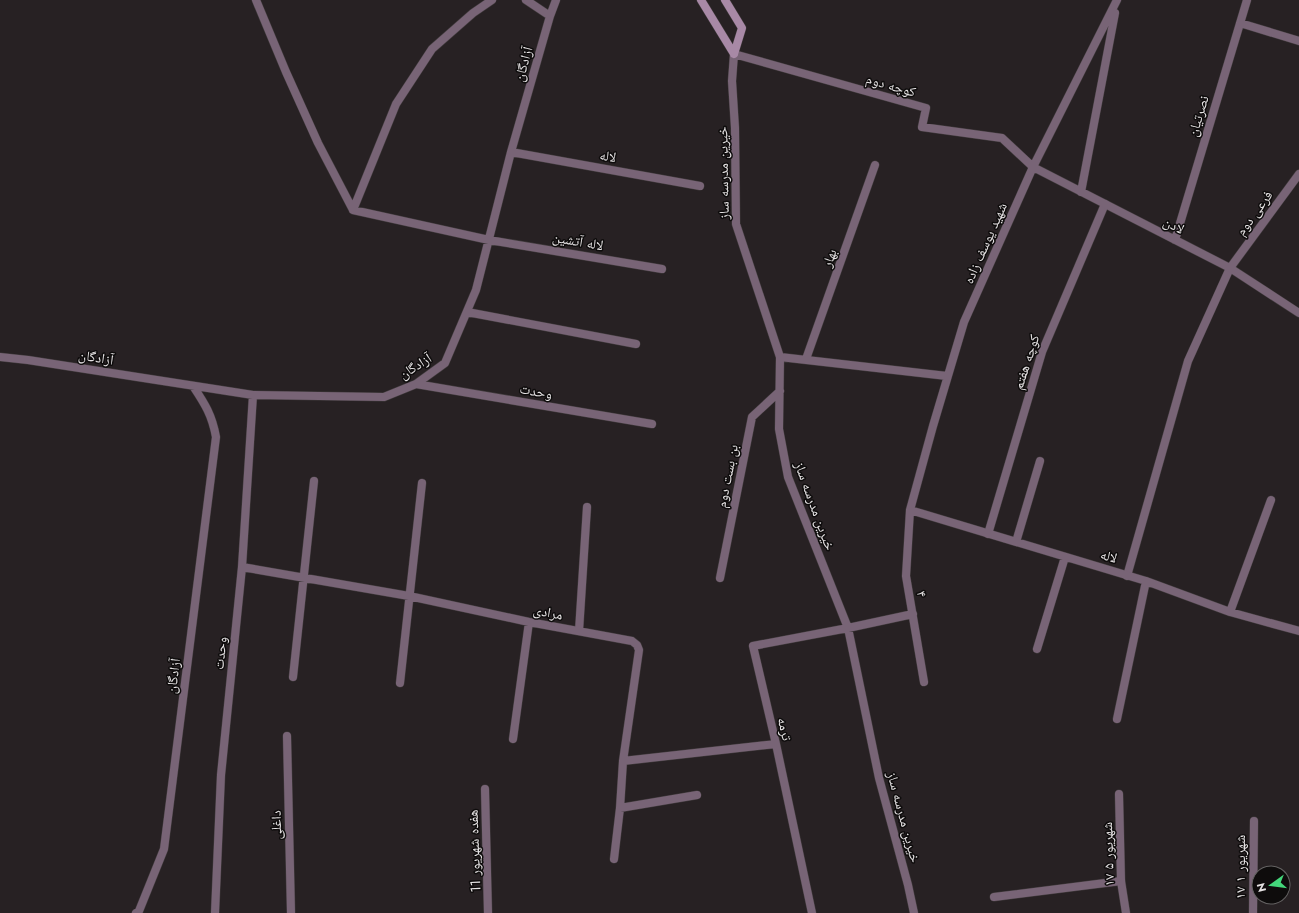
<svg xmlns="http://www.w3.org/2000/svg" width="1299" height="913" viewBox="0 0 1299 913" font-family="Jost,'Noto Naskh Arabic',sans-serif">
<style>
.lines{fill:none;stroke-linecap:round;stroke-linejoin:round}
.service-casing{stroke:#423c3e;stroke-width:9}
.minor-casing{stroke:#423c3e;stroke-width:9}
.secondary-casing{stroke:#423c3e;stroke-width:9}
.service{stroke:#786476;stroke-width:8}
.minor{stroke:#786476;stroke-width:8}
.secondary{stroke:#a889a6;stroke-width:8}
.labels{text-anchor:middle;stroke-width:3;stroke-linejoin:round;paint-order:stroke}
.street-label{font-size:14px;fill:#e6e3e4;stroke:#0e0c0c}
</style>
<rect width="100%" height="100%" fill="#272123"/>
<g class="lines">
<defs>
<path id="service" d="M988 534 1042 352 1105 204
M1127 576 1188 361 1230 268
M994 897 1121 881"/>
<path id="minor" d="M256 0 286 72 318 143 353 210 489 240 662 269
M526 0 550 16
M1240 23 1299 41
M511 152 700 186
M1081 192 1115 13
M353 210 396 104 432 49 473 13 492 0
M1175 240 1247 0
M1230 268 1299 174
M467 312 636 344
M0 357 28 360 253 395 384 397 416 384 445 363 476 290 511 152 550 16 556 0
M780 357 947 376
M806 359 875 165
M416 384 652 424
M910 510 1146 581 1230 612 1299 631
M1016 542 1040 461
M242 567 409 596 529 622 632 641 637 645 639 650 623 761 620 808 614 859
M720 578 752 417 780 391
M1230 612 1271 500
M579 631 587 507
M1037 649 1065 557
M293 677 314 481
M924 682 906 576 910 510 933 426 964 322 1033 167 1117 0
M400 683 422 483
M1117 719 1146 581
M287 736 291 913
M513 739 529 622
M623 761 776 744
M485 789 488 913
M1119 794 1121 881 1126 913
M620 808 697 795
M136 913 139 911 164 849 216 437C212 415 205 404 193 386
M215 913 221 775 242 567 253 395
M812 913 776 744 753 646 848 628 913 614
M914 913 908 885 879 778 848 628 788 477 779 429 780 357 736 224 735 128 732 81 734 54 926 108 922 127 1002 138 1033 167 1230 268 1299 313
M1253 913 1254 821"/>
<path id="secondary" d="M701 0 734 54
M725 0 742 28 734 54"/>
</defs>
<!-- service casing -->
<use href="#service" class="service-casing"/>
<!-- minor casing -->
<use href="#minor" class="minor-casing"/>
<!-- secondary casing -->
<use href="#secondary" class="secondary-casing"/>
<!-- service -->
<use href="#service" class="service"/>
<!-- minor -->
<use href="#minor" class="minor"/>
<!-- secondary -->
<use href="#secondary" class="secondary"/>
</g>
<g class="labels">
<!-- street labels -->
<g class="street-label">
<text transform="translate(523 64) rotate(-74)" y="5">آزادگان</text>
<text transform="translate(891 85) rotate(16)" y="5">کوچه دوم</text>
<text transform="translate(1198 116) rotate(-73)" y="5">نصرتیان</text>
<text transform="translate(608 156) rotate(10)" y="5">لاله</text>
<text transform="translate(723 173) rotate(-91)" y="5">خیرین مدرسه ساز</text>
<text transform="translate(1254 213) rotate(-54)" y="5">فرعی دوم</text>
<text transform="translate(1174 225) rotate(27)" y="5">لادن</text>
<text transform="translate(578 241) rotate(10)" y="5">لاله آتشین</text>
<text transform="translate(985 243) rotate(-66)" y="5">شهید یوسف زاده</text>
<text transform="translate(829 258) rotate(-70)" y="5">بهار</text>
<text transform="translate(96 357) rotate(9)" y="5">آزادگان</text>
<text transform="translate(1026 362) rotate(-72)" y="5">کوچه هفتم</text>
<text transform="translate(415 366) rotate(-32)" y="5">آزادگان</text>
<text transform="translate(536 391) rotate(10)" y="5">وحدت</text>
<text transform="translate(727 476) rotate(-79)" y="5">بن بست دوم</text>
<text transform="translate(815 506) rotate(70)" y="5">خیرین مدرسه ساز</text>
<text transform="translate(1109 556) rotate(17)" y="5">لاله</text>
<text transform="translate(922 594) rotate(79)" y="5">۴</text>
<text transform="translate(548 612) rotate(11)" y="5">مرادی</text>
<text transform="translate(220 653) rotate(-84)" y="5">وحدت</text>
<text transform="translate(173 676) rotate(-83)" y="5">آزادگان</text>
<text transform="translate(785 729) rotate(77)" y="5">ترمه</text>
<text transform="translate(904 817) rotate(75)" y="5">خیرین مدرسه ساز</text>
<text transform="translate(276 825) rotate(-91)" y="5">داغلی</text>
<text transform="translate(474 851) rotate(-92)" y="5">هفده شهریور 11</text>
<text transform="translate(1108 854) rotate(-92)" y="5">۱۷ شهریور ۵</text>
<text transform="translate(1240 867) rotate(-90)" y="5">۱۷ شهریور ۱</text>
</g>
</g>
<!-- north arrow -->
<g transform="translate(1271 885) rotate(256)"><circle r="19" fill="#0e0c0c" stroke="#646262"/>
<path d="M0-3L7 15L0 10L-7 15Z" fill="#44d77b"/>
<text y="-6" font-size="11" font-weight="bold" text-anchor="middle" fill="#e6e3e4">N</text>
</g>
</svg>
